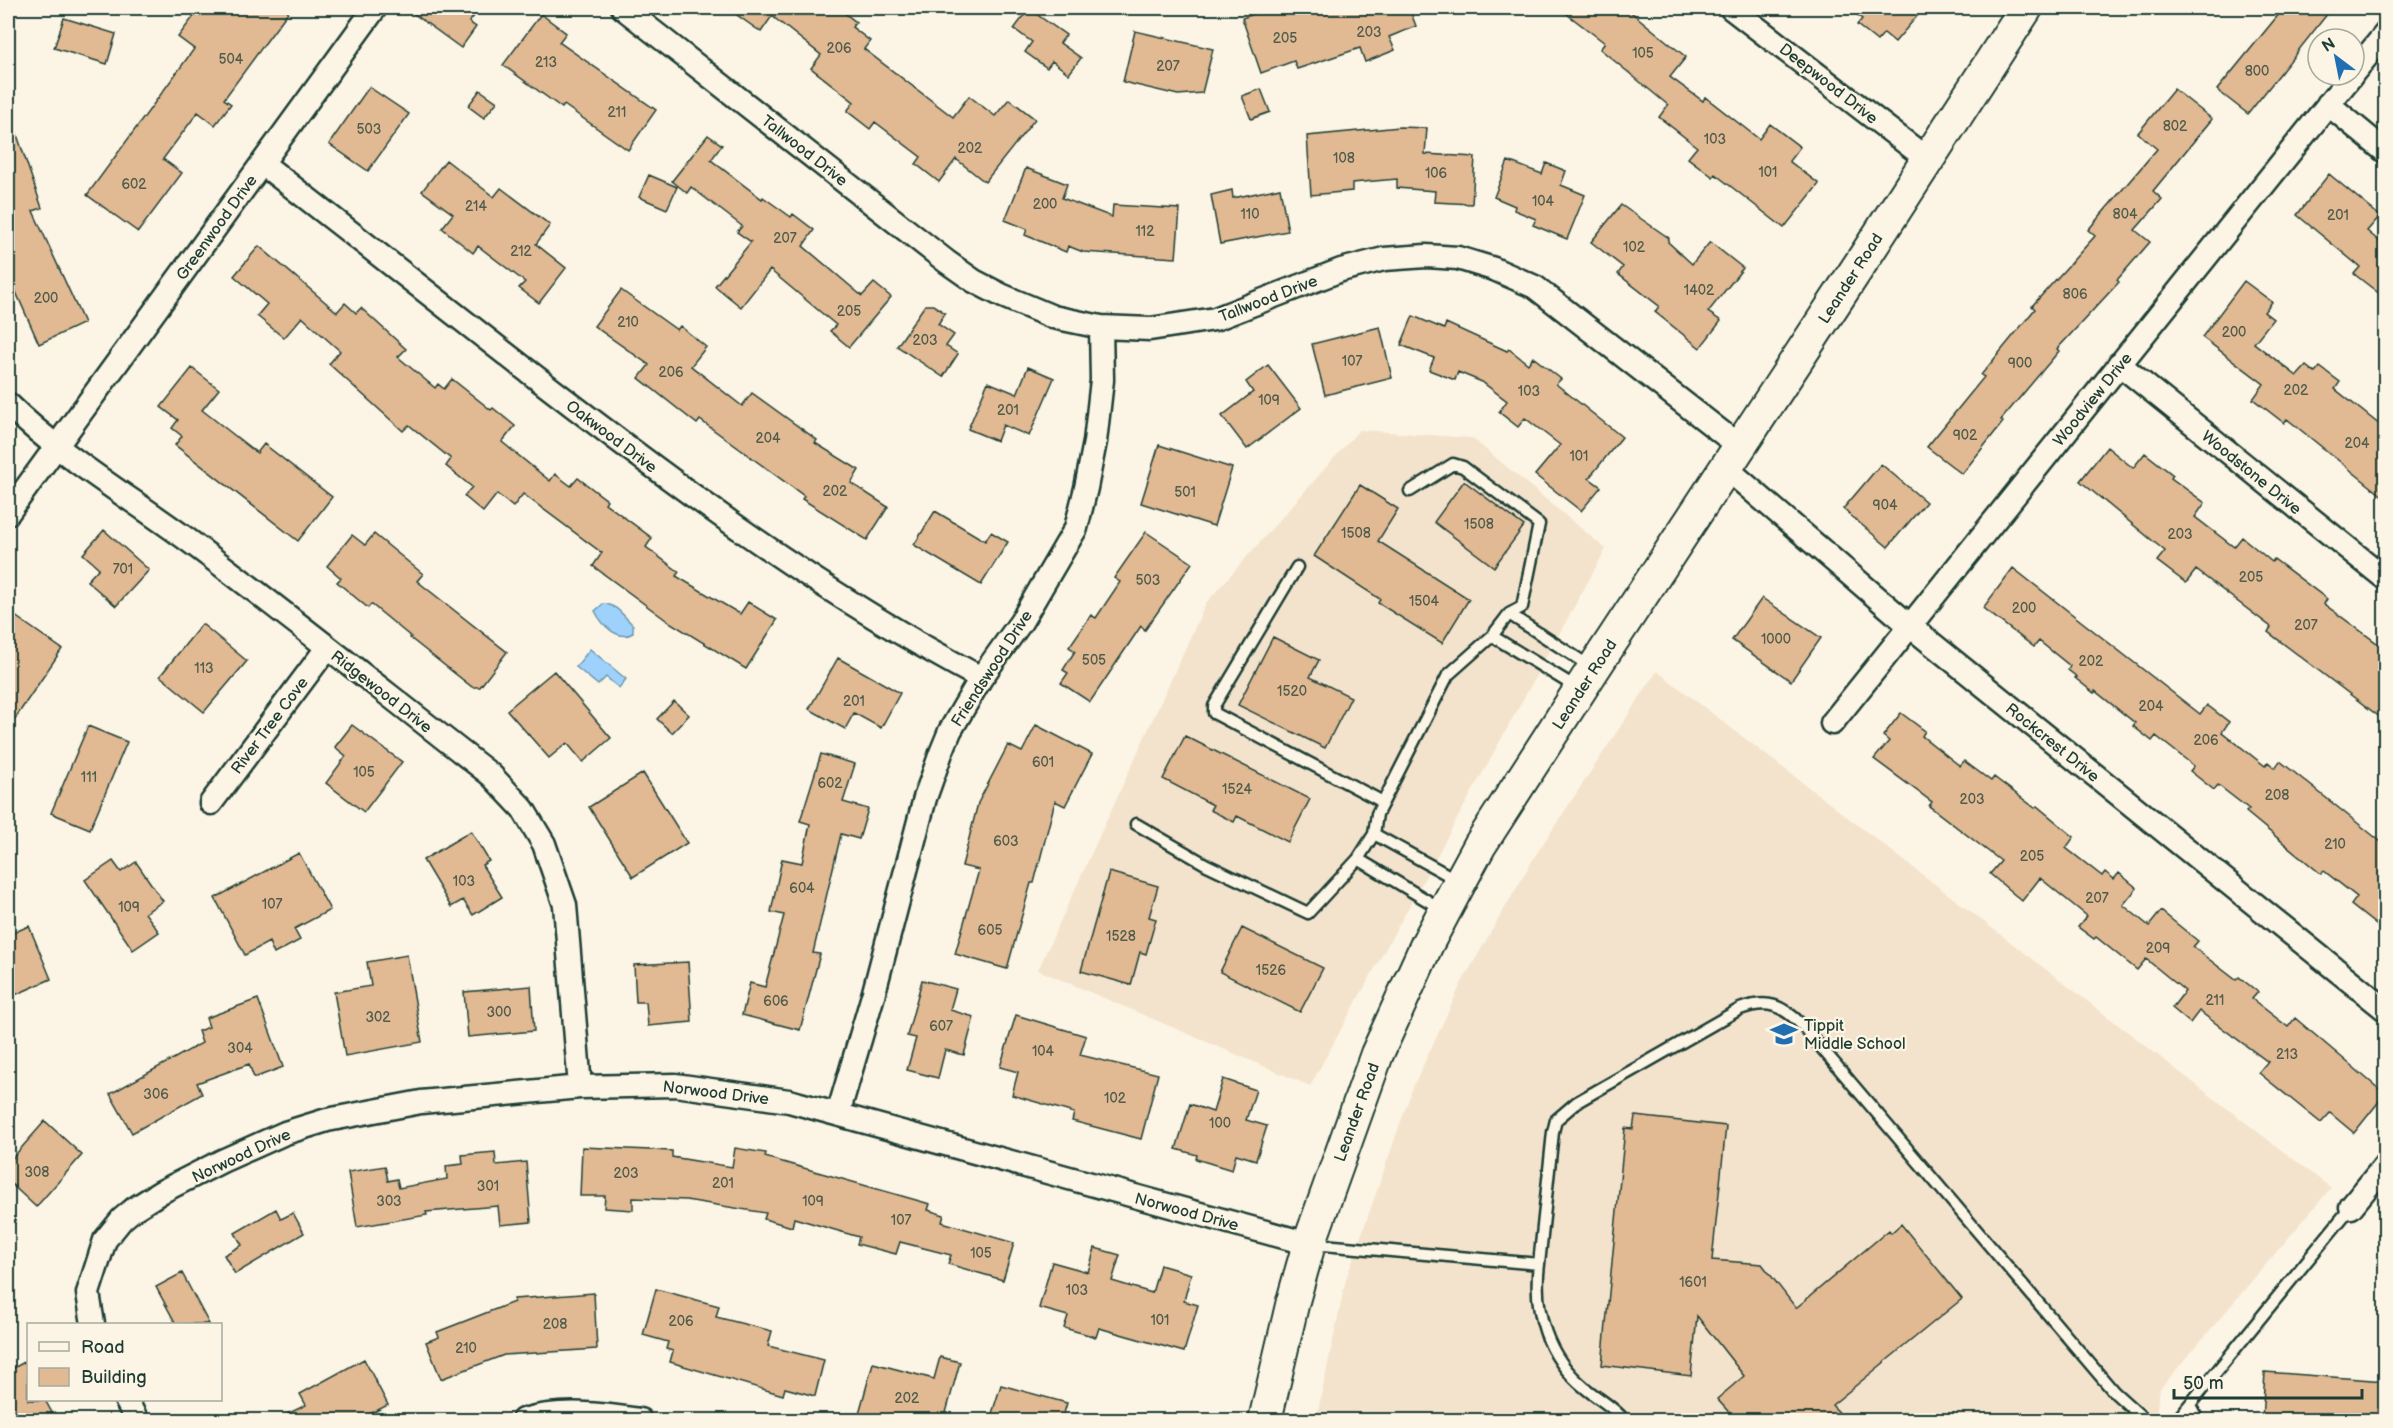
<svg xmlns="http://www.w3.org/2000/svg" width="2393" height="1428" viewBox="0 0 2393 1428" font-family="'Balsamiq Sans',sans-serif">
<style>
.built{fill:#f4e3cc}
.water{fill:#9ed2fc;stroke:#6b96ac;stroke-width:1.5}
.building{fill:#e1b992;stroke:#1f3d34;stroke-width:1.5}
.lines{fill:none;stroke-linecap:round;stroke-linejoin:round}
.service-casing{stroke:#1f3d34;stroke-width:15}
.minor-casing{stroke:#1f3d34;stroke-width:27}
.secondary-casing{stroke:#1f3d34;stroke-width:36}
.service{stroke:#fcf5e5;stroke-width:10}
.minor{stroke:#fcf5e5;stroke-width:22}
.secondary{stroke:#fcf5e5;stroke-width:32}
.labels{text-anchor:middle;stroke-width:4.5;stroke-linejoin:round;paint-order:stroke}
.number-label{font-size:14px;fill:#505c4c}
.street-label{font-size:16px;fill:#1f3d34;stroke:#fcf5e5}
.poi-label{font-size:16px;fill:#1f3d34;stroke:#fcf5e5;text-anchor:start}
</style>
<rect width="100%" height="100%" fill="#fcf5e5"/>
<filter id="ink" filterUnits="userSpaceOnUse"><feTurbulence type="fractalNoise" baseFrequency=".0167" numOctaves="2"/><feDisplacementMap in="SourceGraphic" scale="12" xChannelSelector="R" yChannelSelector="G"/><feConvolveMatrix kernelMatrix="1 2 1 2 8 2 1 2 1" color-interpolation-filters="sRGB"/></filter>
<g filter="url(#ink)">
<!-- built -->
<path class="built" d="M1359 430 1472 438 1606 549 1310 1086 1038 970 1206 603Z
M1657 671 2331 1188 2160 1389 2155 1420H1316L1346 1279 1413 1087 1462 982 1535 856Z"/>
<!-- water -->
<path class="water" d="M603 604C617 604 623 616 633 625V633C618 642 602 625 595 611Z
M590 649 626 679 619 688 606 677 598 685 576 667Z"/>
<!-- building -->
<path class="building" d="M200 8H291L224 99 231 104 215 125 198 112 163 159 182 173 138 232 87 195 194 49 178 37Z
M406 8H481L469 22 476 27 461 48Z
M727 8H838L856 22 852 27 870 41 864 49 953 117 969 96 995 116 1009 99 1035 119 985 182 956 159 939 182 916 164 921 157 875 122 870 129 847 111 854 102 811 68 821 55 772 16 761 32Z
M1272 8H1409L1416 26 1389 37 1395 50 1365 62 1360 48 1297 69 1294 61 1261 73 1242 18Z
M1559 8H1626L1686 57 1670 77 1703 101 1705 97 1759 139 1770 124 1800 147 1789 161 1819 184 1784 228 1715 174 1713 177 1688 158 1697 147 1659 117 1668 105 1600 49 1605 43Z
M1849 8H1924L1895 42 1884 33 1877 41 1857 25 1862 19Z
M2284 8H2332L2248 114 2217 90Z
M1029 9 1066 35 1060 43 1081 58 1069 74 1052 61 1047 68 1025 52 1032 42 1014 29Z
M541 14 566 33 559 42 656 110 628 150 564 105 562 108 503 65Z
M64 18 116 34 107 64 54 48Z
M1135 31 1213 49 1202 93 1178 95 1123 82Z
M369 87 409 114 368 171 329 144Z
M1261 89 1270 112 1251 119 1242 96Z
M2174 89 2212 119 2153 191 2162 199 2135 230 2150 242 2117 280 2119 282 2057 349 2059 351 2001 420 2003 422 1962 474 1927 447 1984 377 1981 375 2035 309 2032 306 2095 236 2088 230 2157 149 2138 133Z
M480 90 497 102 484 118 468 106Z
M11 117 42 208 33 211 84 323 39 344 8 274V118Z
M1400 127 1427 128 1425 154 1475 157 1472 204 1434 202 1435 191 1397 188V179L1352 183V191L1311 195 1307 136Z
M708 135 722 145 711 160 762 199 763 197 791 217 793 214 814 230 803 246 862 296 874 283 891 297 849 347 830 331 836 325 770 270 741 307 715 286 751 242 737 232 742 226 691 187 687 193 672 181Z
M446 160 494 197 501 188 550 225 536 244 566 268 539 303 519 288 525 282 478 246 473 253 442 228 453 214 422 191Z
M1508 161 1542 174 1546 163 1566 171 1561 185 1585 195 1567 239 1533 225 1536 219 1514 210 1515 206 1494 197Z
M1026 168 1067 184 1062 198 1112 217 1113 205 1180 209 1176 258 1083 252 1068 246 1066 252 1025 235 1027 229 1005 220Z
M2329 174 2380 216 2367 231 2385 246V298L2354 274 2360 267 2297 215Z
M649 175 677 187 667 209 639 197Z
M1280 188 1288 231 1220 244 1211 195 1232 190 1233 198Z
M1621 205 1669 238 1668 242 1692 264 1710 242 1743 268 1708 312 1721 321 1700 348 1655 312 1659 306 1618 274 1623 267 1591 242Z
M259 246 337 312 345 303 356 313 361 308 406 349 398 357 435 388 438 384 444 389 452 379 491 410 493 408 515 426 502 442 550 481 555 474 571 486 578 478 607 500 605 503 652 538 646 547 679 572 676 576 740 614 748 602 777 620 746 669 666 620 593 566 602 553 523 494 513 507 497 494 483 512 464 496 472 487 446 466 451 459 409 425 403 431 329 364 340 351 302 317 284 338 257 316 267 304 234 276Z
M2244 281 2272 302 2264 312 2273 319 2254 343 2297 376 2306 366 2315 373 2320 367 2340 382 2335 389 2385 429V498L2287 419 2284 423 2253 399 2264 384 2202 337Z
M621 290 677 330 680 326 706 347 691 366 742 406 752 393 817 440 815 443 859 470 851 483 888 507 867 540 802 499 804 496 700 420 697 424 639 378 649 365 594 326Z
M925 305H933L945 313 938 324 954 335 946 346 958 354 943 377 897 346Z
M1413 316 1444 329 1446 323 1507 351 1509 349 1528 364 1533 357 1561 379 1556 384 1622 437 1589 478 1601 487 1581 511 1535 475 1560 445 1525 418 1518 427 1499 412 1507 401 1482 382 1458 372 1455 380 1429 370 1434 358 1401 345Z
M1380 327 1392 378 1325 395 1312 344Z
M1268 365 1301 408 1247 449 1222 416 1253 392 1246 382Z
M1028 367 1054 378 1029 436 1003 425 997 441 968 429 988 382 1017 394Z
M192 368 219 389 202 410 257 453 264 444 332 497 298 541 175 445 182 436 172 428 178 420 161 407Z
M1159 445 1232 468 1214 526 1141 503Z
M2107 447 2133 468 2145 453 2173 475 2171 478 2205 503 2195 517 2234 547 2242 537 2272 562 2274 559 2327 599 2324 604 2385 649V721L2268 632 2271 627 2196 570 2186 583 2157 561 2165 551 2080 481Z
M1881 464 1926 502 1888 547 1843 509Z
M1464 481 1524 526 1494 567 1434 522Z
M1360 485 1398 509 1378 541 1469 599 1442 643 1378 603 1380 599 1314 556Z
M935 511 985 541 991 532 1008 542 981 585 914 545Z
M104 530 149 570 116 606 87 581 99 568 83 554Z
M1146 532 1192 563 1145 630 1141 626 1090 702 1061 683 1068 673 1063 670 1075 651 1069 647 1091 615 1096 618 1120 582 1114 578Z
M374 534 423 574 417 581 507 652 480 687H472L410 638 411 637 371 604 368 608 337 582 341 578 327 566 352 535 365 545Z
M2013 568 2200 714 2207 705 2229 722 2222 732 2265 766 2268 762 2275 768 2280 761 2385 845V932L2351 905 2357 897 2324 871 2321 874 2246 812 2249 809 2218 785 2214 790 2190 771 2194 766 2156 736 2152 741 2133 726 2135 723 2095 691 2094 693 2075 678 2077 677 2068 670 2070 666 2039 641 2034 647 1983 608Z
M1762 598 1821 638 1791 681 1732 640Z
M8 611 62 649 8 729Z
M202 624 247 661 204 712 160 676Z
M1273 637 1319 660 1310 677 1351 697 1325 748 1238 705Z
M838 658 900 693 881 728 854 713 845 729 809 709Z
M554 671 611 738 583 762 567 743 549 758 507 710Z
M674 701 689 715 672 733 657 719Z
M1901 713 1925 731 1922 736 1960 766 1964 761 1991 781 1994 777 2035 808 2037 806 2074 837 2066 848 2102 876 2105 872 2114 879 2119 873 2137 888 2123 905 2149 926 2161 911 2198 941 2193 947 2236 980 2239 977 2258 992 2252 999 2288 1027 2295 1018 2385 1094 2354 1133 2330 1113 2321 1123 2259 1073 2268 1062 2199 1011 2190 1023 2172 1008 2185 991 2146 959 2137 970 2096 937 2094 939 2078 927 2087 916 2040 878 2022 901 1990 874 2001 861 1929 806 1932 802 1874 759 1889 741 1883 736Z
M352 725 402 762 364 812 326 783 346 756 335 747Z
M1036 725 1092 754 1065 806 1055 801 1034 883H1031L1007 969 955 954 979 870 962 866 978 803 1008 745 1022 752Z
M88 726 127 742 90 829 51 813Z
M1185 736 1310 799 1288 842 1237 816 1234 822 1210 810 1213 805 1163 779Z
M821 754 855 764 843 802 868 809 859 839 841 834 813 953 820 954 800 1030 742 1015 750 983 765 987 784 915 771 912 782 859 802 863 810 824 800 821Z
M643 773 687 843 633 877 589 807Z
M471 831 489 861 482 865 502 897 473 915 463 900 451 907 423 860Z
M299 853 330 910 294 929 300 940 274 954 269 942 245 955 215 898Z
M113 861 121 872 136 862 163 901 145 913 159 932 133 950 85 880Z
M1109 872 1158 886 1149 917 1156 919 1146 954 1140 952 1131 985 1081 971Z
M29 926 51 979 8 998V935Z
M1242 928 1323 968 1300 1012 1220 972Z
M407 955 422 1042 345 1056 334 992 371 986 367 962Z
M688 962 692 1022 648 1026 646 1002H636L634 965Z
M922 980 956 989 950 1010 974 1017 964 1055 945 1050 938 1078 907 1070 916 1038 907 1036Z
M531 986 534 1031 468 1037 464 992Z
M258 999 283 1067 254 1078 249 1064 197 1083 202 1094 132 1133 110 1094 202 1043 198 1031 209 1027 206 1018Z
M1016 1015 1086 1036 1080 1055 1158 1074 1141 1139 1072 1121 1074 1113 1012 1095 1018 1072 1000 1067Z
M1223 1079 1256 1090 1246 1120 1267 1126 1256 1160 1236 1154 1232 1170 1196 1159 1197 1155 1176 1149 1190 1104 1213 1112Z
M1635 1116 1726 1126 1712 1260 1762 1264 1796 1308 1889 1230 1891 1233 1901 1224 1962 1299 1832 1405 1846 1420H1736L1717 1399 1744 1376 1697 1316 1691 1376 1602 1365 1625 1128 1633 1129Z
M45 1121 82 1155 36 1207 8 1181V1163Z
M582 1147 672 1151V1157L732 1167 735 1148 766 1153 765 1157 930 1204 928 1210 944 1215 942 1222 1014 1243 1003 1280 948 1264 951 1255 900 1242 896 1254 857 1244 859 1237 794 1218 792 1227 764 1219 766 1213 686 1200 633 1198V1210L604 1208 605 1196H580Z
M495 1152 496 1165 526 1162 531 1222 500 1225 498 1206 426 1212 427 1215 357 1227 348 1172 385 1166 388 1181 397 1179 399 1188 447 1179 446 1166 463 1164 462 1155Z
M276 1209 281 1219 293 1213 304 1233 235 1274 224 1255 242 1245 235 1233Z
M1095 1248 1120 1255 1112 1281 1152 1293 1160 1265 1191 1274 1184 1301 1198 1305 1184 1352 1099 1328 1096 1337 1064 1328 1068 1316 1039 1308 1052 1262 1088 1272Z
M182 1273 209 1324H176L156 1287Z
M656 1289 719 1306 716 1317 772 1331 768 1346 824 1360 815 1396 785 1388 783 1395 670 1362 673 1351 666 1349 668 1342 643 1335Z
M594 1293 597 1349 504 1355 441 1379 426 1342 439 1337 437 1332 514 1302V1299Z
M940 1357 960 1362 944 1420H873L858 1417 873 1363 934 1379Z
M364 1359 388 1405 358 1420H275L306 1405 300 1394Z
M28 1360V1400H45L56 1420H8V1371Z
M2265 1372 2385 1381V1420H2262Z
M1001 1385 1067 1403 1062 1420H990Z"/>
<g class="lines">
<defs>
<path id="service" d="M1297 567 1214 706V713L1383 802
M1509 614 1591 667
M1492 636 1579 689
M1136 824 1207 865 1308 913 1358 859 1374 834 1377 814 1448 675 1492 636 1509 614 1522 607 1539 524 1463 467 1453 464 1410 491
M1374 834 1457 880
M1358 859 1443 910
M1312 1244 1539 1264C1533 1311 1547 1357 1585 1388 1598 1399 1614 1407 1624 1420
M1539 1264 1553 1132 1556 1120 1577 1102 1740 1009C1768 999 1782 1005 1802 1025L2114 1392 2145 1420
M2190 1405 2198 1420
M2177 1420 2351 1207"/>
<path id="minor" d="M623 8 947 262 974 281 1003 296 1053 317 1101 327 1150 329 1215 319 1341 270 1384 259 1426 256 1458 258 1494 269 1535 287 1739 446
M1731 8 1927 159
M2354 72 2386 33
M2328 104 2386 152
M263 164C349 231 434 298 520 365 667 479 816 591 981 678
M2119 364 2386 579
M8 404C64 459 133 499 196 546 296 621 393 699 491 775L523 809 544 844 565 905 580 1087
M1725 467 1910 626 2386 1010
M8 513 375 8
M1832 723 2352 75
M211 803 327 648
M838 1114 874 992 925 798 941 753 950 731 981 678 1021 622 1076 528 1086 488 1095 442 1102 380 1101 327
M2351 1207 2386 1164
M93 1324 88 1293 105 1240 122 1219 134 1209 161 1192 222 1161 285 1133 327 1120 421 1102 580 1087 675 1085 789 1101 1309 1244
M126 1400 137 1420
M523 1420C561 1409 602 1414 640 1420"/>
<path id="secondary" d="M1265 1420 1293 1301 1309 1244 1377 1054 1427 944 1460 882 1480 845 1594 668 1862 261 2026 8"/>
</defs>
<!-- service casing -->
<use href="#service" class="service-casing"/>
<!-- minor casing -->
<use href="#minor" class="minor-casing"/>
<!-- secondary casing -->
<use href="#secondary" class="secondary-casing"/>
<!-- service -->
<use href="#service" class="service"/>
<!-- minor -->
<use href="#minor" class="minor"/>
<!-- secondary -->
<use href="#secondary" class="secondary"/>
</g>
</g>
<!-- icons -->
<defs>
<symbol id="school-bare" viewBox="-9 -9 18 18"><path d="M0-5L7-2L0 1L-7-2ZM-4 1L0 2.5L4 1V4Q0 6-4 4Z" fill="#1f6fb2" stroke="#fcf5e5" stroke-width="2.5" paint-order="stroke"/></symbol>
</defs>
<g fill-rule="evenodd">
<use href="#school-bare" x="1765" y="1015" width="38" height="38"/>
</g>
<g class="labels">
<!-- number labels -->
<g class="number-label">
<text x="1369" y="37">203</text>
<text x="1285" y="43">205</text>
<text x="839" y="53">206</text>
<text x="1643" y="58">105</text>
<text x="231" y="64">504</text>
<text x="546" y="67">213</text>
<text x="1168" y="71">207</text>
<text x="2257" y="76">800</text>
<text x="617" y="117">211</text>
<text x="2175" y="131">802</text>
<text x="369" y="134">503</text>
<text x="1715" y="144">103</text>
<text x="970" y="153">202</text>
<text x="1344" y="163">108</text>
<text x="1768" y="177">101</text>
<text x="1436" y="178">106</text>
<text x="134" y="189">602</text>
<text x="1543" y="206">104</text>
<text x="1045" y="209">200</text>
<text x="476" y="211">214</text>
<text x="1250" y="219">110</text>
<text x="2125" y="219">804</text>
<text x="2338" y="220">201</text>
<text x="1145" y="236">112</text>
<text x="785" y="243">207</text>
<text x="1634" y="252">102</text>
<text x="521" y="256">212</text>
<text x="1699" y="295">1402</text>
<text x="2075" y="299">806</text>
<text x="46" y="303">200</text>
<text x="849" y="316">205</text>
<text x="628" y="327">210</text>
<text x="2234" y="337">200</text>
<text x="925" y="345">203</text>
<text x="1352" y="366">107</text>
<text x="2020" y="368">900</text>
<text x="671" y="377">206</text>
<text x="2296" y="395">202</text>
<text x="1529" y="396">103</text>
<text x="1269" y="405">109</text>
<text x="1008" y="415">201</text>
<text x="1965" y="440">902</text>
<text x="768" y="443">204</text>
<text x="2357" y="448">204</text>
<text x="1579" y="461">101</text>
<text x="835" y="496">202</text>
<text x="1185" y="497">501</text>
<text x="1885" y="510">904</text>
<text x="1479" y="529">1508</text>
<text x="1356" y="538">1508</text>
<text x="2180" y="539">203</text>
<text x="123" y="574">701</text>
<text x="2251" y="582">205</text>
<text x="1148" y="585">503</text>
<text x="1424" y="606">1504</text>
<text x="2024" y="613">200</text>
<text x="2306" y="630">207</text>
<text x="1776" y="644">1000</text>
<text x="1094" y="665">505</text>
<text x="2091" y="666">202</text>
<text x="204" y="673">113</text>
<text x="1292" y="696">1520</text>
<text x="854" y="706">201</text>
<text x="2151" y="711">204</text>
<text x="2206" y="745">206</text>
<text x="1043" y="767">601</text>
<text x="364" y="777">105</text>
<text x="89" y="782">111</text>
<text x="830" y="788">602</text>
<text x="1237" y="794">1524</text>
<text x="2277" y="800">208</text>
<text x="1972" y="804">203</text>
<text x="1006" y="846">603</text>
<text x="2335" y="849">210</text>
<text x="2032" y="861">205</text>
<text x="464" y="886">103</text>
<text x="802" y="893">604</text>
<text x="2097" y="903">207</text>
<text x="272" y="909">107</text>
<text x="129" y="912">109</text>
<text x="990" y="935">605</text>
<text x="1121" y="941">1528</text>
<text x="2158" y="953">209</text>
<text x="1271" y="975">1526</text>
<text x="2215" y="1005">211</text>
<text x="776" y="1006">606</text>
<text x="499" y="1017">300</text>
<text x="378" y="1022">302</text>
<text x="941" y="1031">607</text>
<text x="240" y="1053">304</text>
<text x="1043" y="1056">104</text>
<text x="2287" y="1059">213</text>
<text x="156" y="1099">306</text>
<text x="1115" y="1103">102</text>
<text x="1220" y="1128">100</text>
<text x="37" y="1177">308</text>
<text x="626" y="1178">203</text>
<text x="723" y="1188">201</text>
<text x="488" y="1191">301</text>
<text x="389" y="1206">303</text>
<text x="813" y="1206">109</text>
<text x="901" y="1225">107</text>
<text x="981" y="1258">105</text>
<text x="1693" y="1287">1601</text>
<text x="1077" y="1295">103</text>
<text x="1160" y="1325">101</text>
<text x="681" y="1326">206</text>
<text x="555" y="1329">208</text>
<text x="466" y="1353">210</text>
<text x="907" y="1403">202</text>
</g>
<!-- street labels -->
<g class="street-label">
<text transform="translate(1829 83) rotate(38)" y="6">Deepwood Drive</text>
<text transform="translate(805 150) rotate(38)" y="6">Tallwood Drive</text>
<text transform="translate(216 227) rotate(-54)" y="6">Greenwood Drive</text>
<text transform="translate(1850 278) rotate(-57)" y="6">Leander Road</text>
<text transform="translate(1268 298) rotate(-21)" y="6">Tallwood Drive</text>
<text transform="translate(2092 399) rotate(-51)" y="6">Woodview Drive</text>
<text transform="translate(612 436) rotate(37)" y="6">Oakwood Drive</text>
<text transform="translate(2252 472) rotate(39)" y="6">Woodstone Drive</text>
<text transform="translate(991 668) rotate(-57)" y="6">Friendswood Drive</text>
<text transform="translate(1584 684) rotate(-57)" y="6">Leander Road</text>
<text transform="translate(382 691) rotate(38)" y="6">Ridgewood Drive</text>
<text transform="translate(269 725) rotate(-53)" y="6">River Tree Cove</text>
<text transform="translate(2053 742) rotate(39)" y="6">Rockcrest Drive</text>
<text transform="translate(716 1092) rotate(7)" y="6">Norwood Drive</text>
<text transform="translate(1356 1112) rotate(-70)" y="6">Leander Road</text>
<text transform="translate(241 1155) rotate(-25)" y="6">Norwood Drive</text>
<text transform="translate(1187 1211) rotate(15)" y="6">Norwood Drive</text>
</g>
<!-- poi labels -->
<g class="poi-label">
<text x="1804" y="1031">Tippit<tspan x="1804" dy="18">Middle School</tspan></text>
</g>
</g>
<!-- margin -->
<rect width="2393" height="1428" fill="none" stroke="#fcf5e5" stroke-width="30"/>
<rect x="15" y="15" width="2363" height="1398" fill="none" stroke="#1f3d34" stroke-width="2" filter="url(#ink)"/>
<!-- legend -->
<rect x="27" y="1323" width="195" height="78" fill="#fcf5e5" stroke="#a4ab9e" stroke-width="1.5"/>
<rect x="39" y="1342" width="30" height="9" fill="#fcf5e5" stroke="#a4ab9e" stroke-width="1.5"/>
<text x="81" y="1353" font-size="18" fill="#1f3d34">Road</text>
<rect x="39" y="1368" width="30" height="18" fill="#e1b992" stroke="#a4ab9e" stroke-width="1.5"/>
<text x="81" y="1383" font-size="18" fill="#1f3d34">Building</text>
<!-- north arrow -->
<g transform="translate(2336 57) rotate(328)"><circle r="28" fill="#fcf5e5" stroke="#a4ab9e" stroke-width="1.5"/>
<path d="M0-4.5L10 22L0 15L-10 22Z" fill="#1f6fb2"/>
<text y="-9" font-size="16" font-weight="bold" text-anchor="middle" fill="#1f3d34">N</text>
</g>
<!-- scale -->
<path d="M2174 1389v9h188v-9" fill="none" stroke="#1f3d34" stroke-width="3"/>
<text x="2183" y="1389" font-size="18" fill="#1f3d34" stroke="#fcf5e5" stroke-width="4.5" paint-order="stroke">50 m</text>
</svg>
